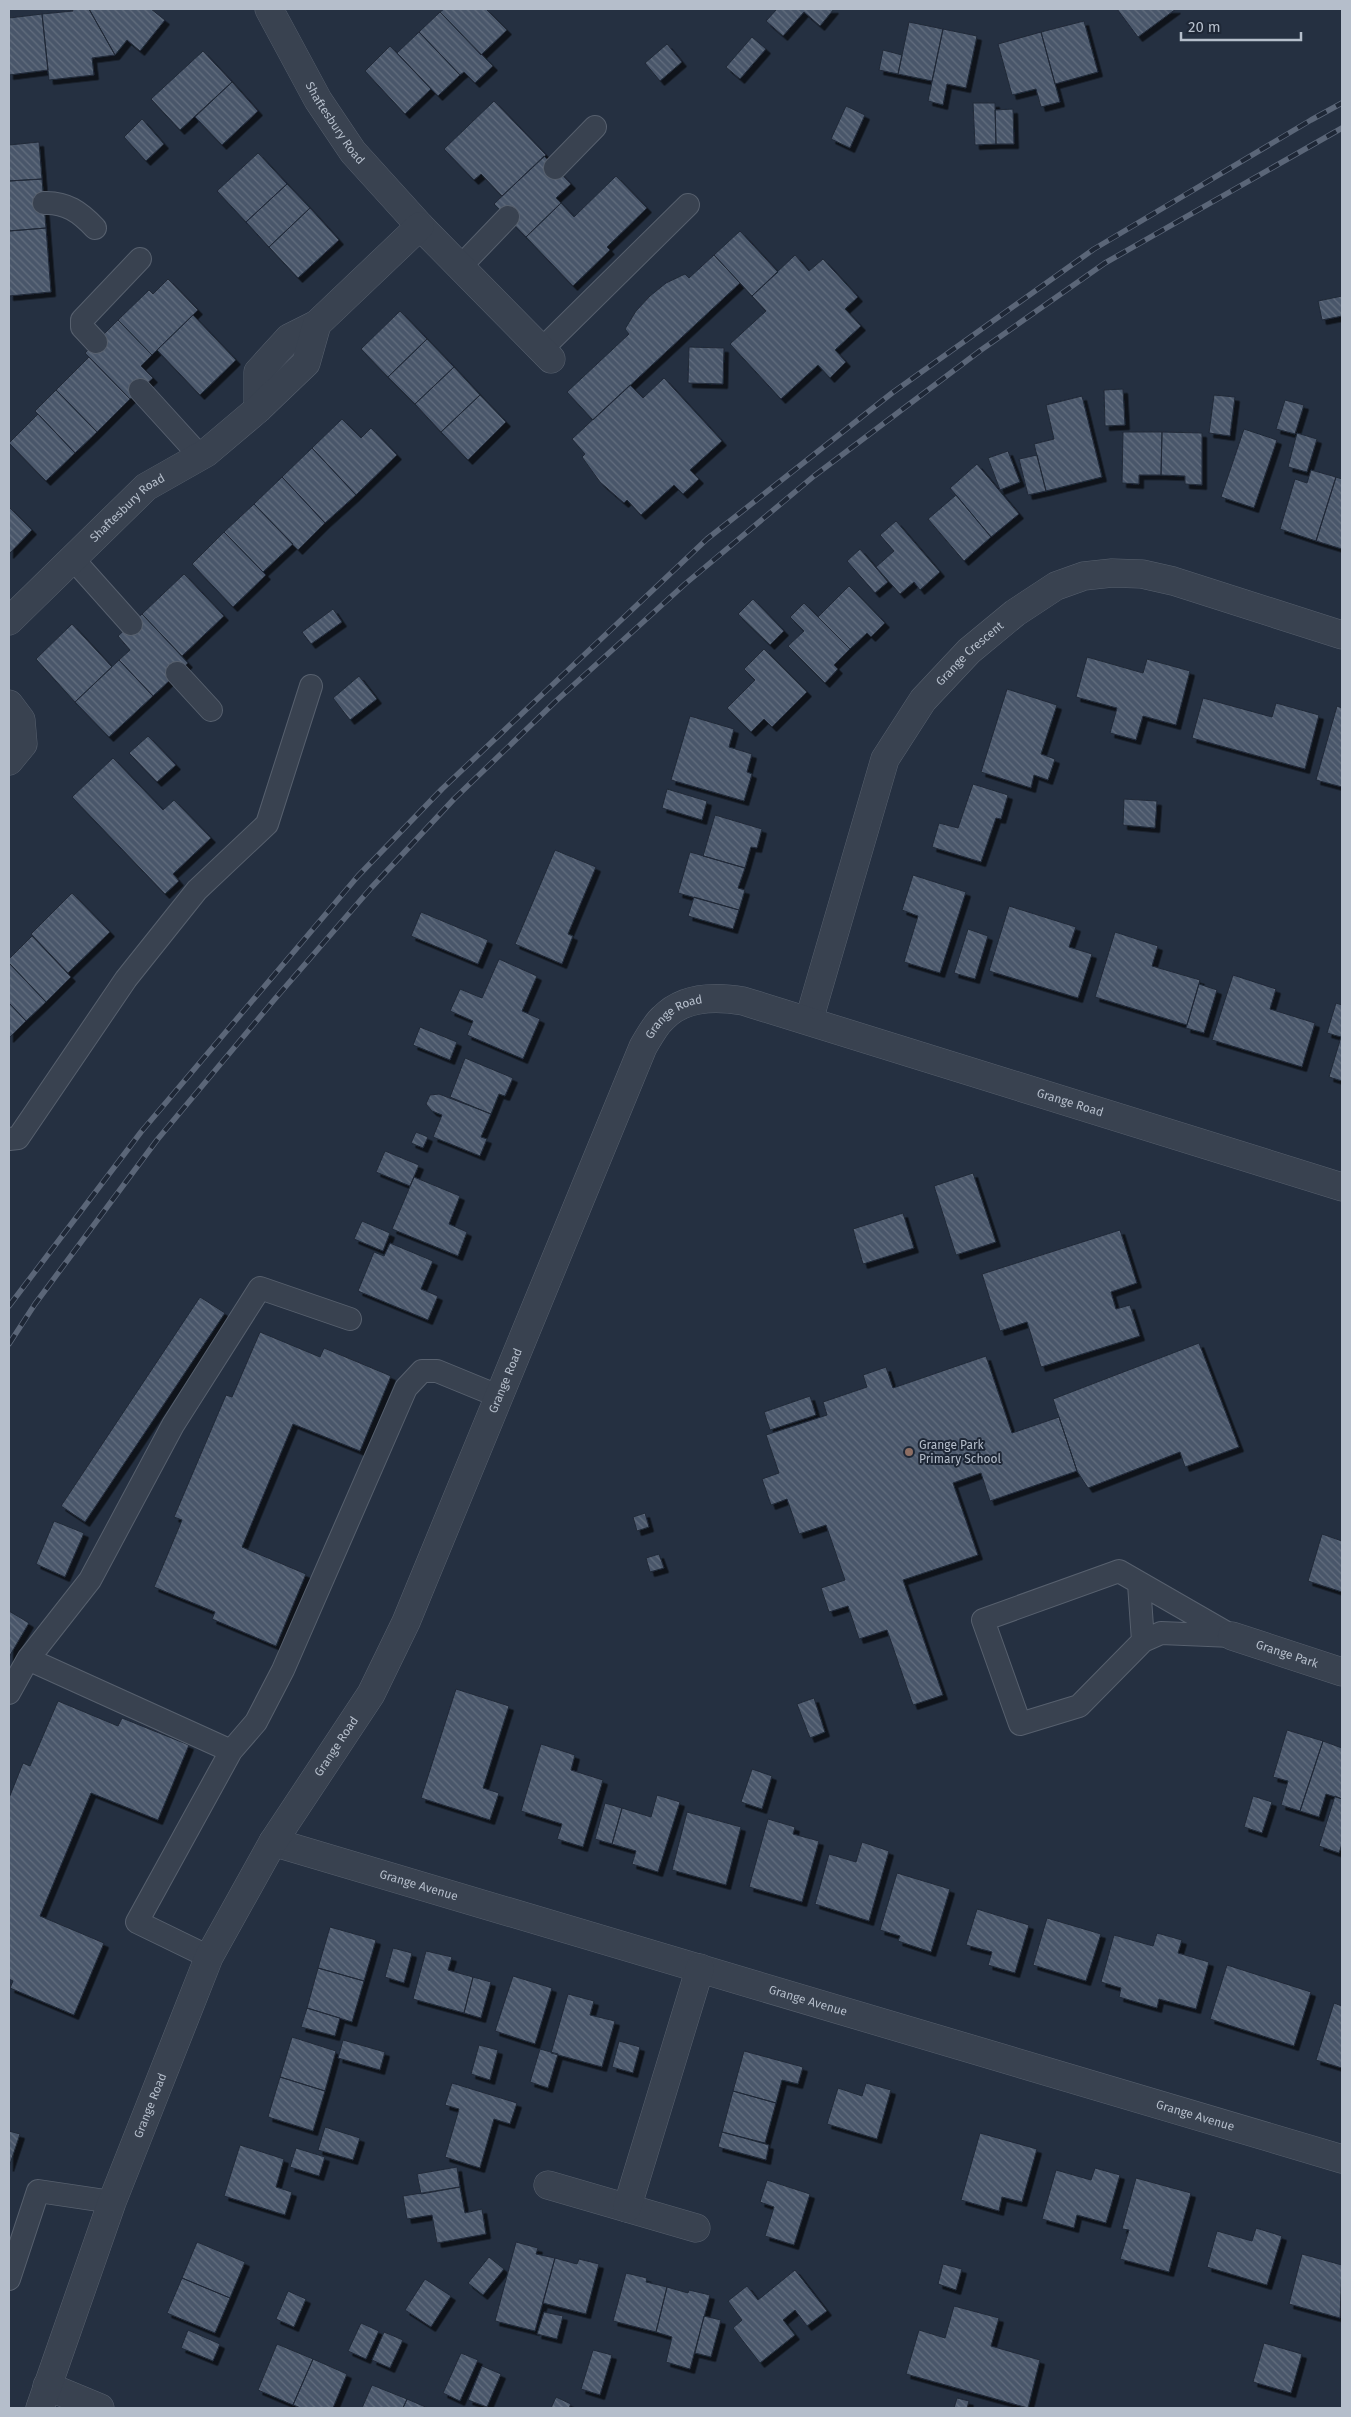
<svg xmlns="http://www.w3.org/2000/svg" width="1351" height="2417" viewBox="0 0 1351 2417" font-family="'Fira Sans',sans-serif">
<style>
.building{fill:url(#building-back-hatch);stroke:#202938;filter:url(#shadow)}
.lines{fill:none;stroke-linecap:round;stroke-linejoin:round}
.lane-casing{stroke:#57606e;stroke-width:24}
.street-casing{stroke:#57606e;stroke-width:29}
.lane{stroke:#394250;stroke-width:22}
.street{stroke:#394250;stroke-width:28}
.rail-casing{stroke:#5b6678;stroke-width:5.5}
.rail{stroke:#1e2736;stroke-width:4;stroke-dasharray:11;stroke-linecap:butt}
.education-dot{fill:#8d6e63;stroke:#1e2736;stroke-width:2}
.labels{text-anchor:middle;stroke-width:4;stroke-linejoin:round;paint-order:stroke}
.street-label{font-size:12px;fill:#b5becb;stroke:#1e2736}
.poi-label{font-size:12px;fill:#b5becb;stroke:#1e2736;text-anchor:start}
</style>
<defs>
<pattern id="building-back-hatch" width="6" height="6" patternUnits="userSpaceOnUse" patternTransform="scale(1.25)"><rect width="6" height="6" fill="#4a576a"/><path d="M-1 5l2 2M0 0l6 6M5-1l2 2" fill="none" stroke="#626d7e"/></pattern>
<filter id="shadow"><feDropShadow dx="4.5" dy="4.5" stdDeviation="0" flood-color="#0009"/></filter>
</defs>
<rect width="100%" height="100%" fill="#253041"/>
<!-- building -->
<path class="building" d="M72 9H89L115 55 92 58 94 75 49 80 42 14 73 11Z
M89 9H151L165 20 140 51 127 40 115 55Z
M444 9H486L507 30 481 55 440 12Z
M777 9H834L820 26 804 12 783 36 766 21Z
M1117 9H1176L1138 37Z
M440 12 493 66 475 83 464 72 460 75 419 32Z
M42 14 48 70 9 75V18Z
M1084 21 1098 72 1055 84 1041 32Z
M909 22 943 29 932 81 898 74Z
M943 29 977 36 966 88 947 84 943 105 928 101Z
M419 32 460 75 438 96 397 53Z
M1041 32 1060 102 1041 107 1036 89 1012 95 998 44Z
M752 37 766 49 740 79 726 67Z
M667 44 682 62 660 81 645 63Z
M390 46 431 89 405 114 365 71Z
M883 50 902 55 898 74 879 70Z
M203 51 232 82 180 130 151 99Z
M232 82 258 111 222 145 195 117Z
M494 101 546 155 502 196 481 174 474 180 444 149Z
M973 103H995L996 144 975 145Z
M846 106 865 115 850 148 831 139Z
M1013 109 1014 144H996L995 110Z
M142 119 164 144 146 161 124 137Z
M39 142 42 179 9 181V145Z
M258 153 287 184 246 222 217 191Z
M544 156 571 184 556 198 561 203 526 237 494 204Z
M616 176 647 208 607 247 610 250 573 286 526 237 561 203 574 217Z
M42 179 46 228 9 231V181Z
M287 184 310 208 269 247 246 222Z
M310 208 339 240 298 278 269 247Z
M46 228 51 292 9 296V231Z
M740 231 778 272 752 296 714 255Z
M714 255 740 283 593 420 567 392 629 334 625 329 636 311 650 296 666 283 685 274 689 278Z
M795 255 809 271 823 259 858 297 845 309 861 326 835 350 846 362 830 378 818 365 781 399 730 344 766 311 752 296Z
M168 279 198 310 152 355 118 320 149 290 153 294Z
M1342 296V316L1322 320 1318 301Z
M400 311 427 339 388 377 361 349Z
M193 315 236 360 200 395 157 350Z
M118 320 152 355 141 366 153 378 130 399 85 353Z
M427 339 454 367 415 404 388 377Z
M689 347 724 348 723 384 688 383Z
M89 357 130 399 97 432 56 390Z
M454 367 480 395 441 432 415 404Z
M664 378 722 441 690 470 699 479 683 494 674 485 641 515 627 500 624 503 600 482 582 457 585 454 572 439 630 385 643 398Z
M1123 389 1125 425 1105 426 1104 390Z
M56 390 97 432 75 453 35 411Z
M480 395 506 422 468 460 441 432Z
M1214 395 1235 397 1230 436 1209 433Z
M1082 396 1102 477 1046 491 1034 444 1054 439 1046 405Z
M1285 400 1304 405 1295 434 1276 429Z
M38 414 75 453 46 481 9 443Z
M342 419 361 438 371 428 397 455 356 495 312 448Z
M1244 429 1277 440 1254 508 1221 497Z
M1123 432H1162L1161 475H1139V484L1122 483Z
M1162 432 1202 433V485L1185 484V476L1161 475Z
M1297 433 1317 439 1307 472 1288 467Z
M312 448 356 495 325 523 282 477Z
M1008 451 1020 482 1000 490 988 458Z
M1037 455 1046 491 1028 495 1019 459Z
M977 464 1019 514 991 537 950 488Z
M1311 470 1336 477 1316 541 1280 529 1295 479 1307 483Z
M282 477 325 523 298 550 254 504Z
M1336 477 1342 479V549L1316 541Z
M956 495 991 537 964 561 928 519Z
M254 504 293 544 263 572 224 532Z
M9 507 32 530 9 554Z
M896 521 940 572 920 590 914 582 900 594 876 567 894 551 880 535Z
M224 532 266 575 233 607 192 564Z
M860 549 888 582 875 593 847 561Z
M184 574 224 616 182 656 142 614Z
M849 586 885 623 871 637 867 633 850 649 818 617Z
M753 599 784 631 770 645 738 614Z
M804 603 850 649 834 665 838 669 825 683 788 646 804 631 790 617Z
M333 609 342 622 311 644 302 632Z
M142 614 188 663 153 696 119 660 130 650 118 636Z
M72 624 112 667 75 702 36 659Z
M764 649 807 692 772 727 764 719 751 732 727 708 755 680 744 669Z
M1087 657 1143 673 1147 659 1190 671 1176 725 1143 716 1136 740 1110 733 1117 708 1076 697Z
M119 660 153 696 109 737 75 702Z
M359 676 377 699 350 720 333 698Z
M1007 689 1057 705 1041 754 1055 759 1048 780 1034 775 1031 788 981 772Z
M1203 698 1272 717 1276 703 1319 715 1305 769 1192 738Z
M1337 706 1342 708V787L1316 780Z
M690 716 734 729 729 747 752 754 747 772 752 774 744 801 671 780Z
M148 736 176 765 157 782 129 753Z
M113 758 163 810 174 800 211 838 173 874 179 881 165 894 72 797Z
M973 784 1008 795 1001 819 996 818 981 862 932 847 939 823 958 828Z
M667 789 707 801 702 820 662 808Z
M1124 799 1157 801 1155 828 1123 825Z
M715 815 762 829 757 848 751 847 745 868 703 856Z
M555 850 596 867 568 934 573 936 562 964 515 944Z
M690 852 745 868 738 888 745 890 739 910 678 893Z
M913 875 966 892 940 973 904 962 918 916 902 910Z
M72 893 110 932 68 973 31 934Z
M694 897 739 910 733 929 688 916Z
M1009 906 1076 927 1069 947 1092 954 1078 998 989 971Z
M421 912 488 940 478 964 411 936Z
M968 929 988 936 975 979 954 973Z
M1115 932 1158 946 1152 966 1200 980 1187 1025 1095 997Z
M32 936 71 977 46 1002 9 963V959Z
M499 959 537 976 522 1011 540 1019 523 1059 467 1035 473 1021 450 1011 460 989 482 998Z
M9 963 46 1002 26 1021 9 1003Z
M1233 975 1276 989 1270 1009 1315 1023 1302 1067 1212 1040Z
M1199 984 1217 990 1204 1033 1186 1028Z
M9 1003 26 1021 9 1038Z
M1336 1003 1342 1005V1081L1329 1077 1341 1037 1327 1033Z
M420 1027 457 1042 450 1060 413 1045Z
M465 1058 513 1078 505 1096 499 1094 491 1114 450 1097Z
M439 1094 491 1114 481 1137 487 1139 480 1156 433 1137 442 1115 432 1111 426 1104 430 1095Z
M416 1132 428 1137 423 1148 411 1143Z
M385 1151 419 1165 410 1186 376 1172Z
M973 1173 996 1242 956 1255 934 1186Z
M414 1177 460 1196 449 1224 467 1232 458 1256 392 1229Z
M903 1213 914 1248 863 1264 853 1229Z
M362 1221 390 1233 383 1251 354 1239Z
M1120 1230 1137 1283 1111 1292 1116 1309 1130 1305 1140 1336 1041 1367 1027 1322 1000 1331 982 1274Z
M390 1243 433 1261 421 1289 438 1296 428 1320 358 1291 374 1252 384 1256Z
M200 1297 225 1313 85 1522 61 1506Z
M260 1332 320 1357 324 1348 391 1376 360 1451 293 1424 242 1547 306 1574 276 1646 212 1619 215 1612 154 1587 182 1520 174 1517 226 1395 232 1397Z
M1199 1343 1239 1447 1185 1467 1180 1452 1088 1488 1077 1471 1053 1399Z
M986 1356 1012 1433 1059 1417 1077 1471 990 1501 981 1473 953 1483 978 1555 903 1580 943 1695 913 1705 887 1630 859 1639 848 1606 829 1612 821 1588 845 1580 826 1525 799 1534 787 1499 771 1505 762 1479 779 1473 766 1435 827 1415 823 1402 867 1387 863 1375 886 1367 893 1388Z
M810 1396 816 1415 770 1430 764 1412Z
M645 1513 649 1527 637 1531 633 1517Z
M54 1521 84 1533 65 1577 36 1564Z
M1322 1534 1342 1541V1592L1308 1581Z
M659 1554 664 1568 650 1572 646 1558Z
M9 1611 29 1623 9 1657Z
M456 1689 509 1706 483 1788 499 1793 490 1820 421 1798Z
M814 1698 825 1732 810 1738 797 1704Z
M58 1701 118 1726 122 1718 189 1745 158 1820 91 1793 40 1916 104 1943 74 2015 10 1988 13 1981 9 1979V1798L23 1763 30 1766Z
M1287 1730 1323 1741 1300 1811 1281 1805 1288 1781 1273 1777Z
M1323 1741 1342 1748V1799L1326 1794 1319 1817 1300 1811Z
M541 1744 575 1755 571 1770 603 1780 583 1847 557 1839 562 1824 521 1811Z
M752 1769 772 1776 762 1809 741 1802Z
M657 1795 680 1802 658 1872 632 1864 636 1851 612 1844 622 1808 651 1817Z
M1253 1796 1272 1802 1262 1833 1244 1827Z
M1335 1796 1342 1799V1844L1339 1853 1319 1846Z
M605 1803 622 1808 612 1844 595 1839Z
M687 1812 741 1827 726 1885 672 1870Z
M768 1819 795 1827 793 1834 819 1841 802 1902 749 1887Z
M862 1842 889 1851 869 1921 815 1904 829 1854 856 1862Z
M897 1873 950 1889 931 1952 898 1941 900 1936 880 1930Z
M977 1909 1029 1925 1015 1973 988 1965 992 1952 966 1945Z
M1047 1918 1101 1934 1086 1981 1033 1965Z
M330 1927 376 1940 364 1981 318 1968Z
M1157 1933 1182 1940 1178 1953 1209 1962 1196 2009 1159 1999 1157 2008 1119 1997 1121 1988 1101 1982 1114 1935 1153 1946Z
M393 1948 412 1953 404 1983 385 1977Z
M426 1951 452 1957 448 1970 473 1977 464 2013 413 1999Z
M1227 1965 1311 1992 1294 2046 1210 2019Z
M318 1968 364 1981 352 2022 307 2008Z
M513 1976 552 1988 535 2044 495 2031Z
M473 1977 491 1982 481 2018 464 2013Z
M568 1994 594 2001 590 2015 615 2021 602 2067 551 2053Z
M1334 2003 1342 2006V2068L1316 2060Z
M307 2008 340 2018 335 2036 301 2027Z
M292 2037 336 2051 325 2091 280 2077Z
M343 2040 385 2052 380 2070 338 2058Z
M619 2041 640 2047 633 2073 612 2067Z
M479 2045 498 2050 490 2080 471 2074Z
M540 2049 558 2054 548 2088 530 2082Z
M744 2051 803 2067 798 2084 782 2080 776 2103 733 2091Z
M280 2077 325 2091 313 2131 268 2117Z
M452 2083 517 2103 510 2124 494 2119 480 2168 445 2157 459 2109 445 2105Z
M866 2083 891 2090 877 2139 827 2124 838 2088 862 2096Z
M733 2091 776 2103 765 2143 722 2132Z
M325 2127 360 2138 353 2160 318 2150Z
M9 2131 20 2134 9 2167Z
M722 2132 769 2145 766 2160 718 2147Z
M980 2133 1037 2149 1022 2202 1002 2197 999 2211 961 2200Z
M240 2145 284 2159 276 2187 292 2192 285 2215 224 2196Z
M296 2148 325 2157 319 2176 290 2167Z
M457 2167 460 2187 421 2194 417 2174Z
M1095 2168 1120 2175 1106 2223 1077 2215 1074 2228 1042 2219 1056 2170 1091 2180Z
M1136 2178 1191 2193 1169 2272 1120 2259 1129 2230 1122 2229Z
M767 2180 810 2194 794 2245 765 2236 774 2207 760 2202Z
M460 2187 465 2213 482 2209 486 2234 437 2243 432 2215 407 2219 403 2196Z
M1256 2228 1282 2236 1267 2285 1207 2267 1217 2231 1252 2241Z
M197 2242 245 2262 230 2298 182 2278Z
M516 2242 538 2248 536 2254 555 2258 535 2331 495 2321Z
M1302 2254 1342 2265 1340 2318 1289 2304Z
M489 2257 504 2269 483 2295 468 2283Z
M555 2258 577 2264 579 2259 599 2264 586 2314 543 2303Z
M943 2264 962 2269 956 2290 938 2284Z
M795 2270 827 2311 807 2326 795 2310 783 2320 795 2335 760 2363 733 2328 742 2320 728 2301 747 2286 758 2300Z
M626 2273 647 2278 646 2282 667 2287 656 2332 613 2321Z
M182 2278 230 2298 215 2333 167 2313Z
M425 2279 451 2296 431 2327 405 2310Z
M667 2287 688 2293 689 2290 710 2295 690 2369 666 2362 672 2337 656 2332Z
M288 2291 306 2299 294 2327 276 2319Z
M954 2306 999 2318 991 2346 1040 2360 1028 2408 906 2374 919 2330 945 2338Z
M544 2312 563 2316 557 2339 537 2334Z
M704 2316 721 2320 711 2357 695 2353Z
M361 2323 379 2331 366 2359 348 2351Z
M188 2330 220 2344 213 2361 181 2348Z
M384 2332 403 2340 390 2368 372 2360Z
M1264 2343 1302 2354 1291 2393 1253 2382Z
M277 2344 313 2359 293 2405 258 2390Z
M593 2350 612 2355 600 2395 581 2389Z
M461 2353 478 2360 460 2401 443 2393Z
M313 2359 347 2374 333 2408H301L293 2405Z
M482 2366 501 2374 487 2407 468 2400Z
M372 2385 407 2399 403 2408H362Z
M556 2397 571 2404 569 2408H551Z
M957 2398 969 2401 967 2408H954Z
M407 2399 428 2408H403Z"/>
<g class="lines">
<defs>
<path id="lane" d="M555 168 595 127
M44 203C66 202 80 212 95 228
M461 266 508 217
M96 342 82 327V320L140 259
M541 350 688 205
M140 390 200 456
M73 559 131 624
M177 673 211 710
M9 1139 18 1138 126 979 197 890 267 824 311 686
M1119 1571 1232 1636 1161 1633 1143 1641 1079 1706 1020 1724 983 1620Z
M1139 1584 1143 1641
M28 1659 90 1580 173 1425 260 1288 350 1319
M9 1693 28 1659 231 1751 137 1922 209 1957
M231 1751 256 1722 283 1670 406 1388 422 1371H437L498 1396
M9 2279 38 2191 112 2202"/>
<g id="street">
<path id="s1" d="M269 9 318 100 353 152 420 226 551 359"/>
<path d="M258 409V372L289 338 317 324"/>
<path id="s2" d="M9 621 146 487 206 453 258 409 306 363 317 324 420 226"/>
<path d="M9 704 21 720 23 744 9 761"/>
<path id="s3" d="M809 1020 885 759 923 700 969 651 1015 613 1056 586 1084 576 1112 573 1142 574 1173 581 1342 635"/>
<path id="s4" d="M1232 1636 1342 1672"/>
<path id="s5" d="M273 1842 1342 2159"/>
<path d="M548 2185 696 2228"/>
<path d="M627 2208 700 1968"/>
<path d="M47 2386 100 2408"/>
<path id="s6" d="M40 2408 112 2202 209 1957 273 1842 371 1694 406 1622 643 1047C649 1037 655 1025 663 1018 684 996 715 996 743 1001L1342 1187"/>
</g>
</defs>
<!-- lane casing -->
<use href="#lane" class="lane-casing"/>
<!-- street casing -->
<use href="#street" class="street-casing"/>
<!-- lane -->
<use href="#lane" class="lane"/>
<!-- street -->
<use href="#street" class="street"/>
<defs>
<path id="rail" d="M9 1306 141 1132 358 876 442 789 707 539 892 393 1094 249 1311 120 1342 103
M9 1344 35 1304 157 1140 274 1000 371 888 454 799 556 701 685 584 814 476 981 350 1105 263 1342 128"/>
</defs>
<!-- rail casing -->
<use href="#rail" class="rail-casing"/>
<!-- rail -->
<use href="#rail" class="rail"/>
</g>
<!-- markers -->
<circle class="education-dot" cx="909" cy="1452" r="5"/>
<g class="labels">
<!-- street labels -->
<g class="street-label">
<text dy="4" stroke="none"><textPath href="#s1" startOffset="132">Shaftesbury Road</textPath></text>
<text dy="4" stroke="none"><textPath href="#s2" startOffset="164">Shaftesbury Road</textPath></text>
<text dy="4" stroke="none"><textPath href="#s3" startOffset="408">Grange Crescent</textPath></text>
<text dy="4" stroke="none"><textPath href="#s6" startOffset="1538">Grange Road</textPath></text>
<text dy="4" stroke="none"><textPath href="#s6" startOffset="1956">Grange Road</textPath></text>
<text dy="4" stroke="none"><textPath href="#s6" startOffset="1132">Grange Road</textPath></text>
<text dy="4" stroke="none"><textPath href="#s4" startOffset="58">Grange Park</textPath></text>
<text dy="4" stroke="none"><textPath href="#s6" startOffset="728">Grange Road</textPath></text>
<text dy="4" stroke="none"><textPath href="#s5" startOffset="152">Grange Avenue</textPath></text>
<text dy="4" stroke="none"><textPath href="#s5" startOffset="558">Grange Avenue</textPath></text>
<text dy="4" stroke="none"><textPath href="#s6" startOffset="322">Grange Road</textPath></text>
<text dy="4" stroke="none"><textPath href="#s5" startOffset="962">Grange Avenue</textPath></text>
</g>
<!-- poi labels -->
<g class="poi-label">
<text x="919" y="1449">Grange Park<tspan x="919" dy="14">Primary School</tspan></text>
</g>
</g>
<!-- border -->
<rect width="1351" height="2417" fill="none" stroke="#b5becb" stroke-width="20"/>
<!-- scale -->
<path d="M1181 32v8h120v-8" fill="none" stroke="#b5becb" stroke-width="2.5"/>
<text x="1188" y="32" font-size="15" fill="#b5becb" stroke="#1e2736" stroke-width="4" paint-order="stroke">20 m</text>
</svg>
